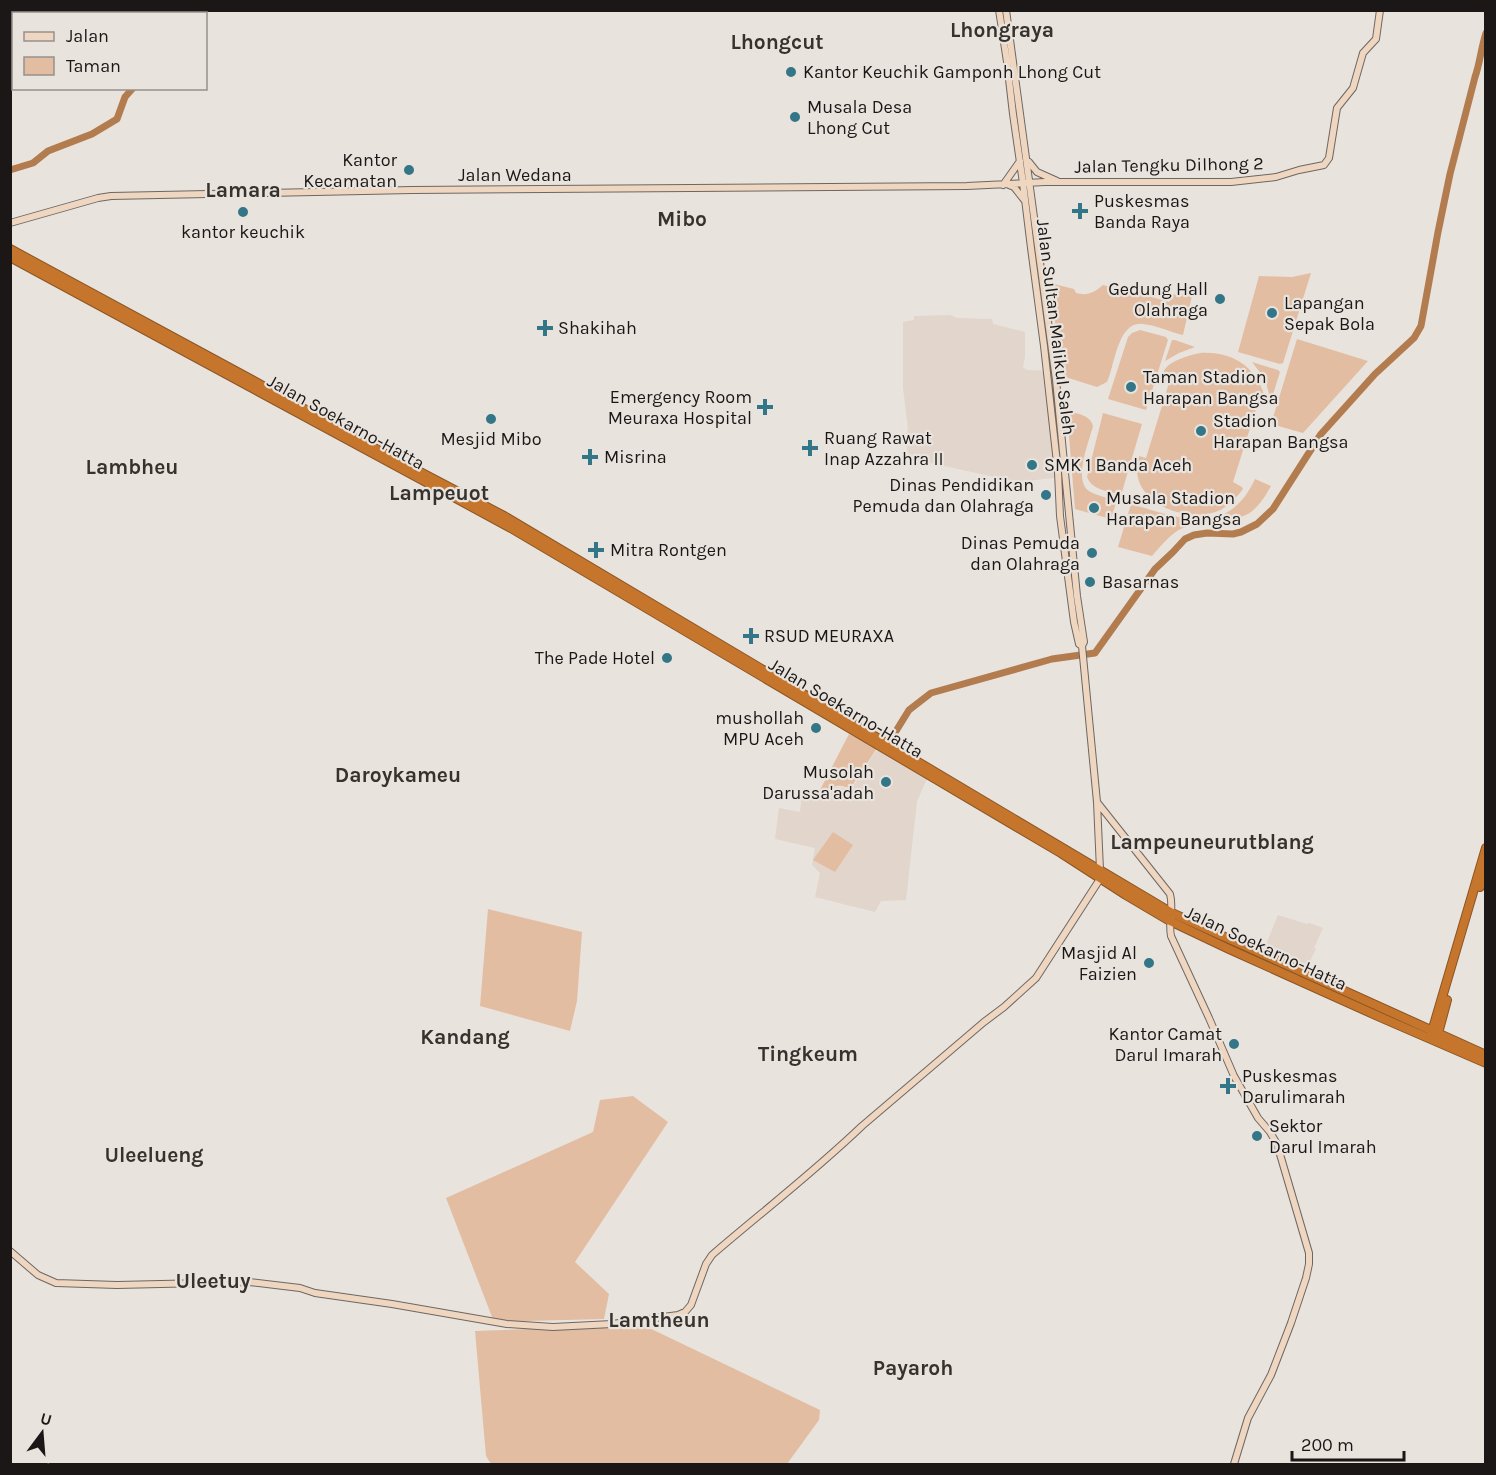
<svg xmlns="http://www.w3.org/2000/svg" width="1496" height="1475" viewBox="0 0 1496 1475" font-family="Karla,sans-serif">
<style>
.built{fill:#e2d5cb}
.green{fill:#e3bda1}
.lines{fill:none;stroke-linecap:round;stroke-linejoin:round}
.river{stroke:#b37c4e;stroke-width:7}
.secondary-casing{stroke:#6d6763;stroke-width:8}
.highway-casing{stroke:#8a5524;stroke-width:10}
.secondary{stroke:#eed6c0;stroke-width:6}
.highway{stroke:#c6762c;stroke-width:8}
.poi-dot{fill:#337687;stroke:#e9e3de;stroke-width:2}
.labels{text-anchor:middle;stroke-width:4.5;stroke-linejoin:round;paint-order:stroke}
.poi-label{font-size:18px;fill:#1a1716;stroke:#e9e3de;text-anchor:start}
.street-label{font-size:18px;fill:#1a1716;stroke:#e9e3de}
.quarter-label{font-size:21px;font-weight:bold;fill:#37322e;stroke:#e9e3de}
</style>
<rect width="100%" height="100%" fill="#e9e3de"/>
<!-- built -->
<path class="built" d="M950 315 957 318 992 319 993 324 1025 332V357L1023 367 1027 370 1052 371 1056 396 1060 477 1028 481 1008 480 908 458 906 439 908 429 903 388V322L914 320V316Z
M879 750 927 779 917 801 906 900 881 901 875 912 815 897 820 873 812 865 815 848 775 839 779 808 800 812 802 795 815 797 834 787 844 788 850 791 875 752Z
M1278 915 1307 924 1310 923 1323 928 1314 948 1316 949 1306 969 1263 952Z"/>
<!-- green -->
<path class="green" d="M1311 273 1283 363 1280 364 1238 352 1259 276 1292 277Z
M1050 283 1074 289 1076 293C1087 296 1094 293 1103 285 1125 291 1147 295 1169 302L1173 294 1182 296 1183 293 1192 296 1183 335C1170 332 1156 325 1143 324 1117 321 1115 366 1107 382L1097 387 1062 376Z
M1140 330 1166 337 1168 340 1146 410 1108 399 1128 337 1132 333Z
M1297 339 1368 361 1303 433 1271 424Z
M1172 340H1175L1195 347 1179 353 1165 361Z
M1200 353C1234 351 1258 368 1266 401L1265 404 1257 406 1233 482 1242 487 1243 489C1237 497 1228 507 1218 511 1183 525 1125 499 1139 456L1146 458 1169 383 1162 381C1163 377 1162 374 1164 371 1168 361 1190 355 1200 353Z
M1252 362 1278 370 1280 372 1271 401 1265 379Z
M1070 411C1080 415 1090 415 1093 426 1089 442 1073 480 1089 491 1097 496 1109 498 1117 500L1111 519 1075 509 1067 412Z
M1103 413 1142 424 1122 492 1119 494C1107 491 1092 490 1087 477Z
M1255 479 1271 486C1266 495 1260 505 1251 512 1236 523 1202 520 1183 528 1173 531 1159 548 1152 556L1118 547 1131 504C1180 518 1227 539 1255 479Z
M849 734 877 748 850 789C835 781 833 790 819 792Z
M833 832 853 845 835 872 813 860Z
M488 909 582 932 577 1001 570 1031 480 1006Z
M633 1096 668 1122 575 1262 609 1294 604 1319 494 1322 446 1198 593 1132 600 1100Z
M643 1325 820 1410 819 1420 787 1464H491L486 1456 475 1331Z"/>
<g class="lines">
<!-- river -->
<path class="river" d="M199 14 203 11
M10 170 33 163 48 151 92 134 117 119 125 97 133 88
M888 744 909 710 931 693 1052 659 1095 653 1155 569 1173 552 1185 539 1194 535 1207 533 1233 534 1241 532 1257 524 1273 509 1321 434 1375 374 1414 338 1421 326 1438 232 1450 174 1475 77C1480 63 1481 48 1486 33"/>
<defs>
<path id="secondary" d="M999 10 1007 62 1013 114 1023 183 1031 248 1044 346 1058 472 1060 516 1074 622 1079 644 1082 646
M1006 10 1056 380 1077 596 1084 642 1082 646 1097 802 1100 870
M1029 162 1037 172 1057 181
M1003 185 1020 161
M1009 185 1014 187 1025 201
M10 223 98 198 111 196 412 190 967 186 1045 182H1231L1276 177 1299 170 1324 165 1329 158 1337 108 1353 88 1363 53 1376 39 1380 10
M1097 802 1170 894C1174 908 1168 922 1171 936L1209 1018 1234 1076 1258 1118 1270 1132 1277 1144 1309 1253V1264L1306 1278 1291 1323 1271 1375 1248 1418 1234 1464
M10 1251 38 1275 56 1283 117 1285 249 1282 300 1288 315 1293 392 1304 507 1324 553 1327 612 1324 678 1315 685 1312 691 1305 706 1264 712 1255C762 1212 814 1172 862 1126L984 1022 1004 1007 1036 978 1100 879"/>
<path id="highway" d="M10 249 252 380 380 451 504 516 1172 913 1486 1055
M10 257 511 528 1061 853 1126 895 1170 921 1229 949 1380 1017 1486 1063
M1480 887 1486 869
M1431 1035 1486 848
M1437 1037 1447 1000"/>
</defs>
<!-- secondary casing -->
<use href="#secondary" class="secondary-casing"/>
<!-- highway casing -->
<use href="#highway" class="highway-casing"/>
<!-- secondary -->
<use href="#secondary" class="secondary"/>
<!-- highway -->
<use href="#highway" class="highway"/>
</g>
<!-- markers -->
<g class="poi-dot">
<circle cx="791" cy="72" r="6"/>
<circle cx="795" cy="117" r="6"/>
<circle cx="409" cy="170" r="6"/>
<path d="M1077 202h6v6h6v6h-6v6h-6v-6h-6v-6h6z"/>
<circle cx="243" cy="212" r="6"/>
<circle cx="1220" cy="299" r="6"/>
<circle cx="1272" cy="313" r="6"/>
<path d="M542 319h6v6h6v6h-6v6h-6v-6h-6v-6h6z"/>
<circle cx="1131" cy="387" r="6"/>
<path d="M762 398h6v6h6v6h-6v6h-6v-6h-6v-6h6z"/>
<circle cx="491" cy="419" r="6"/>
<circle cx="1201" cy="431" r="6"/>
<path d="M807 439h6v6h6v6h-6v6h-6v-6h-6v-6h6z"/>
<path d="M587 448h6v6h6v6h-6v6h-6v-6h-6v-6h6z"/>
<circle cx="1032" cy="465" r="6"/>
<circle cx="1046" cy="495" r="6"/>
<circle cx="1094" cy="508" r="6"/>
<path d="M593 541h6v6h6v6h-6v6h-6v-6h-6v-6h6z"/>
<circle cx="1092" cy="553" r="6"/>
<circle cx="1090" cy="582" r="6"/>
<path d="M748 627h6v6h6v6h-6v6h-6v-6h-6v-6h6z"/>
<circle cx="667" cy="658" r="6"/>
<circle cx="816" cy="728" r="6"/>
<circle cx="886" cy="782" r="6"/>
<circle cx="1149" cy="963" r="6"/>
<circle cx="1234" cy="1044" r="6"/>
<path d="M1225 1077h6v6h6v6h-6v6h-6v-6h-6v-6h6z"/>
<circle cx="1257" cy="1136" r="6"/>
</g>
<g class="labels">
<!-- poi labels -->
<g class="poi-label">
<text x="803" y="78">Kantor Keuchik Gamponh Lhong Cut</text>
<text x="807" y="113">Musala Desa<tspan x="807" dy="21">Lhong Cut</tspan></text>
<text x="397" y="166" text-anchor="end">Kantor<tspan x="397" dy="21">Kecamatan</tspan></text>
<text x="1094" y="207">Puskesmas<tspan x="1094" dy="21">Banda Raya</tspan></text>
<text x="243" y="238" text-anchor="middle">kantor keuchik</text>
<text x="1208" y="295" text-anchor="end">Gedung Hall<tspan x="1208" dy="21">Olahraga</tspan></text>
<text x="1284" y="309">Lapangan<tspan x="1284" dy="21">Sepak Bola</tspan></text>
<text x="558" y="334">Shakihah</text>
<text x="1143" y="383">Taman Stadion<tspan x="1143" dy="21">Harapan Bangsa</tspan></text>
<text x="752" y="403" text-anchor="end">Emergency Room<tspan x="752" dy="21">Meuraxa Hospital</tspan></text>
<text x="1213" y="427">Stadion<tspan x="1213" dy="21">Harapan Bangsa</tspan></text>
<text x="824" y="444">Ruang Rawat<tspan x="824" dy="21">Inap Azzahra II</tspan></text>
<text x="491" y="445" text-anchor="middle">Mesjid Mibo</text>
<text x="604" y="463">Misrina</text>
<text x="1044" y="471">SMK 1 Banda Aceh</text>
<text x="1034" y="491" text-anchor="end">Dinas Pendidikan<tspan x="1034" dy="21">Pemuda dan Olahraga</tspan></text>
<text x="1106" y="504">Musala Stadion<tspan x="1106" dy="21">Harapan Bangsa</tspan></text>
<text x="1080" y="549" text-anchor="end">Dinas Pemuda<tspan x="1080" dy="21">dan Olahraga</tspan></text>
<text x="610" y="556">Mitra Rontgen</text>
<text x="1102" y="588">Basarnas</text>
<text x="764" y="642">RSUD MEURAXA</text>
<text x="655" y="664" text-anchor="end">The Pade Hotel</text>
<text x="804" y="724" text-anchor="end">mushollah<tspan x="804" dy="21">MPU Aceh</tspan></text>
<text x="874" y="778" text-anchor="end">Musolah<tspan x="874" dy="21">Darussa'adah</tspan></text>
<text x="1137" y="959" text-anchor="end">Masjid Al<tspan x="1137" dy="21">Faizien</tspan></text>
<text x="1222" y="1040" text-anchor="end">Kantor Camat<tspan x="1222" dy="21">Darul Imarah</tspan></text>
<text x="1242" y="1082">Puskesmas<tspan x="1242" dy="21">Darulimarah</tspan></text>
<text x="1269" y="1132">Sektor<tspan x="1269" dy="21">Darul Imarah</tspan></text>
</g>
<!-- street labels -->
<g class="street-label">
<text transform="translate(1169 165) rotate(-1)" y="6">Jalan Tengku Dilhong 2</text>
<text x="515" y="181">Jalan Wedana</text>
<text transform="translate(1056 327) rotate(83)" y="6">Jalan Sultan Malikul Saleh</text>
<text transform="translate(346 422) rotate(29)" y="6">Jalan Soekarno-Hatta</text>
<text transform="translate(846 708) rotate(31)" y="6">Jalan Soekarno-Hatta</text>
<text transform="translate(1266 948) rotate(25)" y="6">Jalan Soekarno-Hatta</text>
</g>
<!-- quarter labels -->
<g class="quarter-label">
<text x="1002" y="37">Lhongraya</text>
<text x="777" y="49">Lhongcut</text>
<text x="243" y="197">Lamara</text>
<text x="682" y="226">Mibo</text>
<text x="132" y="474">Lambheu</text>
<text x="439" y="500">Lampeuot</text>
<text x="398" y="782">Daroykameu</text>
<text x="1212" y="849">Lampeuneurutblang</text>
<text x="465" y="1044">Kandang</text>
<text x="808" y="1061">Tingkeum</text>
<text x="154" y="1162">Uleelueng</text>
<text x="213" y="1288">Uleetuy</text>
<text x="659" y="1327">Lamtheun</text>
<text x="913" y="1375">Payaroh</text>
</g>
</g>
<!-- border -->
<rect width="1496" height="1475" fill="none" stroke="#1a1716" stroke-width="24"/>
<!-- legend -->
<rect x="12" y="12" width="195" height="78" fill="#e9e3de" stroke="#96918e" stroke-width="1.5"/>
<rect x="24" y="32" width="30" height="9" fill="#eed6c0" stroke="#96918e" stroke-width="1.5"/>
<text x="66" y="42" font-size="18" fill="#1a1716">Jalan</text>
<rect x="24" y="57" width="30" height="18" fill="#e3bda1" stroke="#96918e" stroke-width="1.5"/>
<text x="66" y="72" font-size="18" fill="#1a1716">Taman</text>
<!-- north arrow -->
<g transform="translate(42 1433) rotate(16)" stroke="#e9e3de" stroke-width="4.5" paint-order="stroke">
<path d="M0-4.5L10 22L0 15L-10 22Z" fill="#1a1716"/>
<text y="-9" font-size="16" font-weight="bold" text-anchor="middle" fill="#1a1716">U</text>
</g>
<!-- scale -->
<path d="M1292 1451v9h112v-9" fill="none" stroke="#1a1716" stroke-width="3"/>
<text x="1301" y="1451" font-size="18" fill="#1a1716" stroke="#e9e3de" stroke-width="4.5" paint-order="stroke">200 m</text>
</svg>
